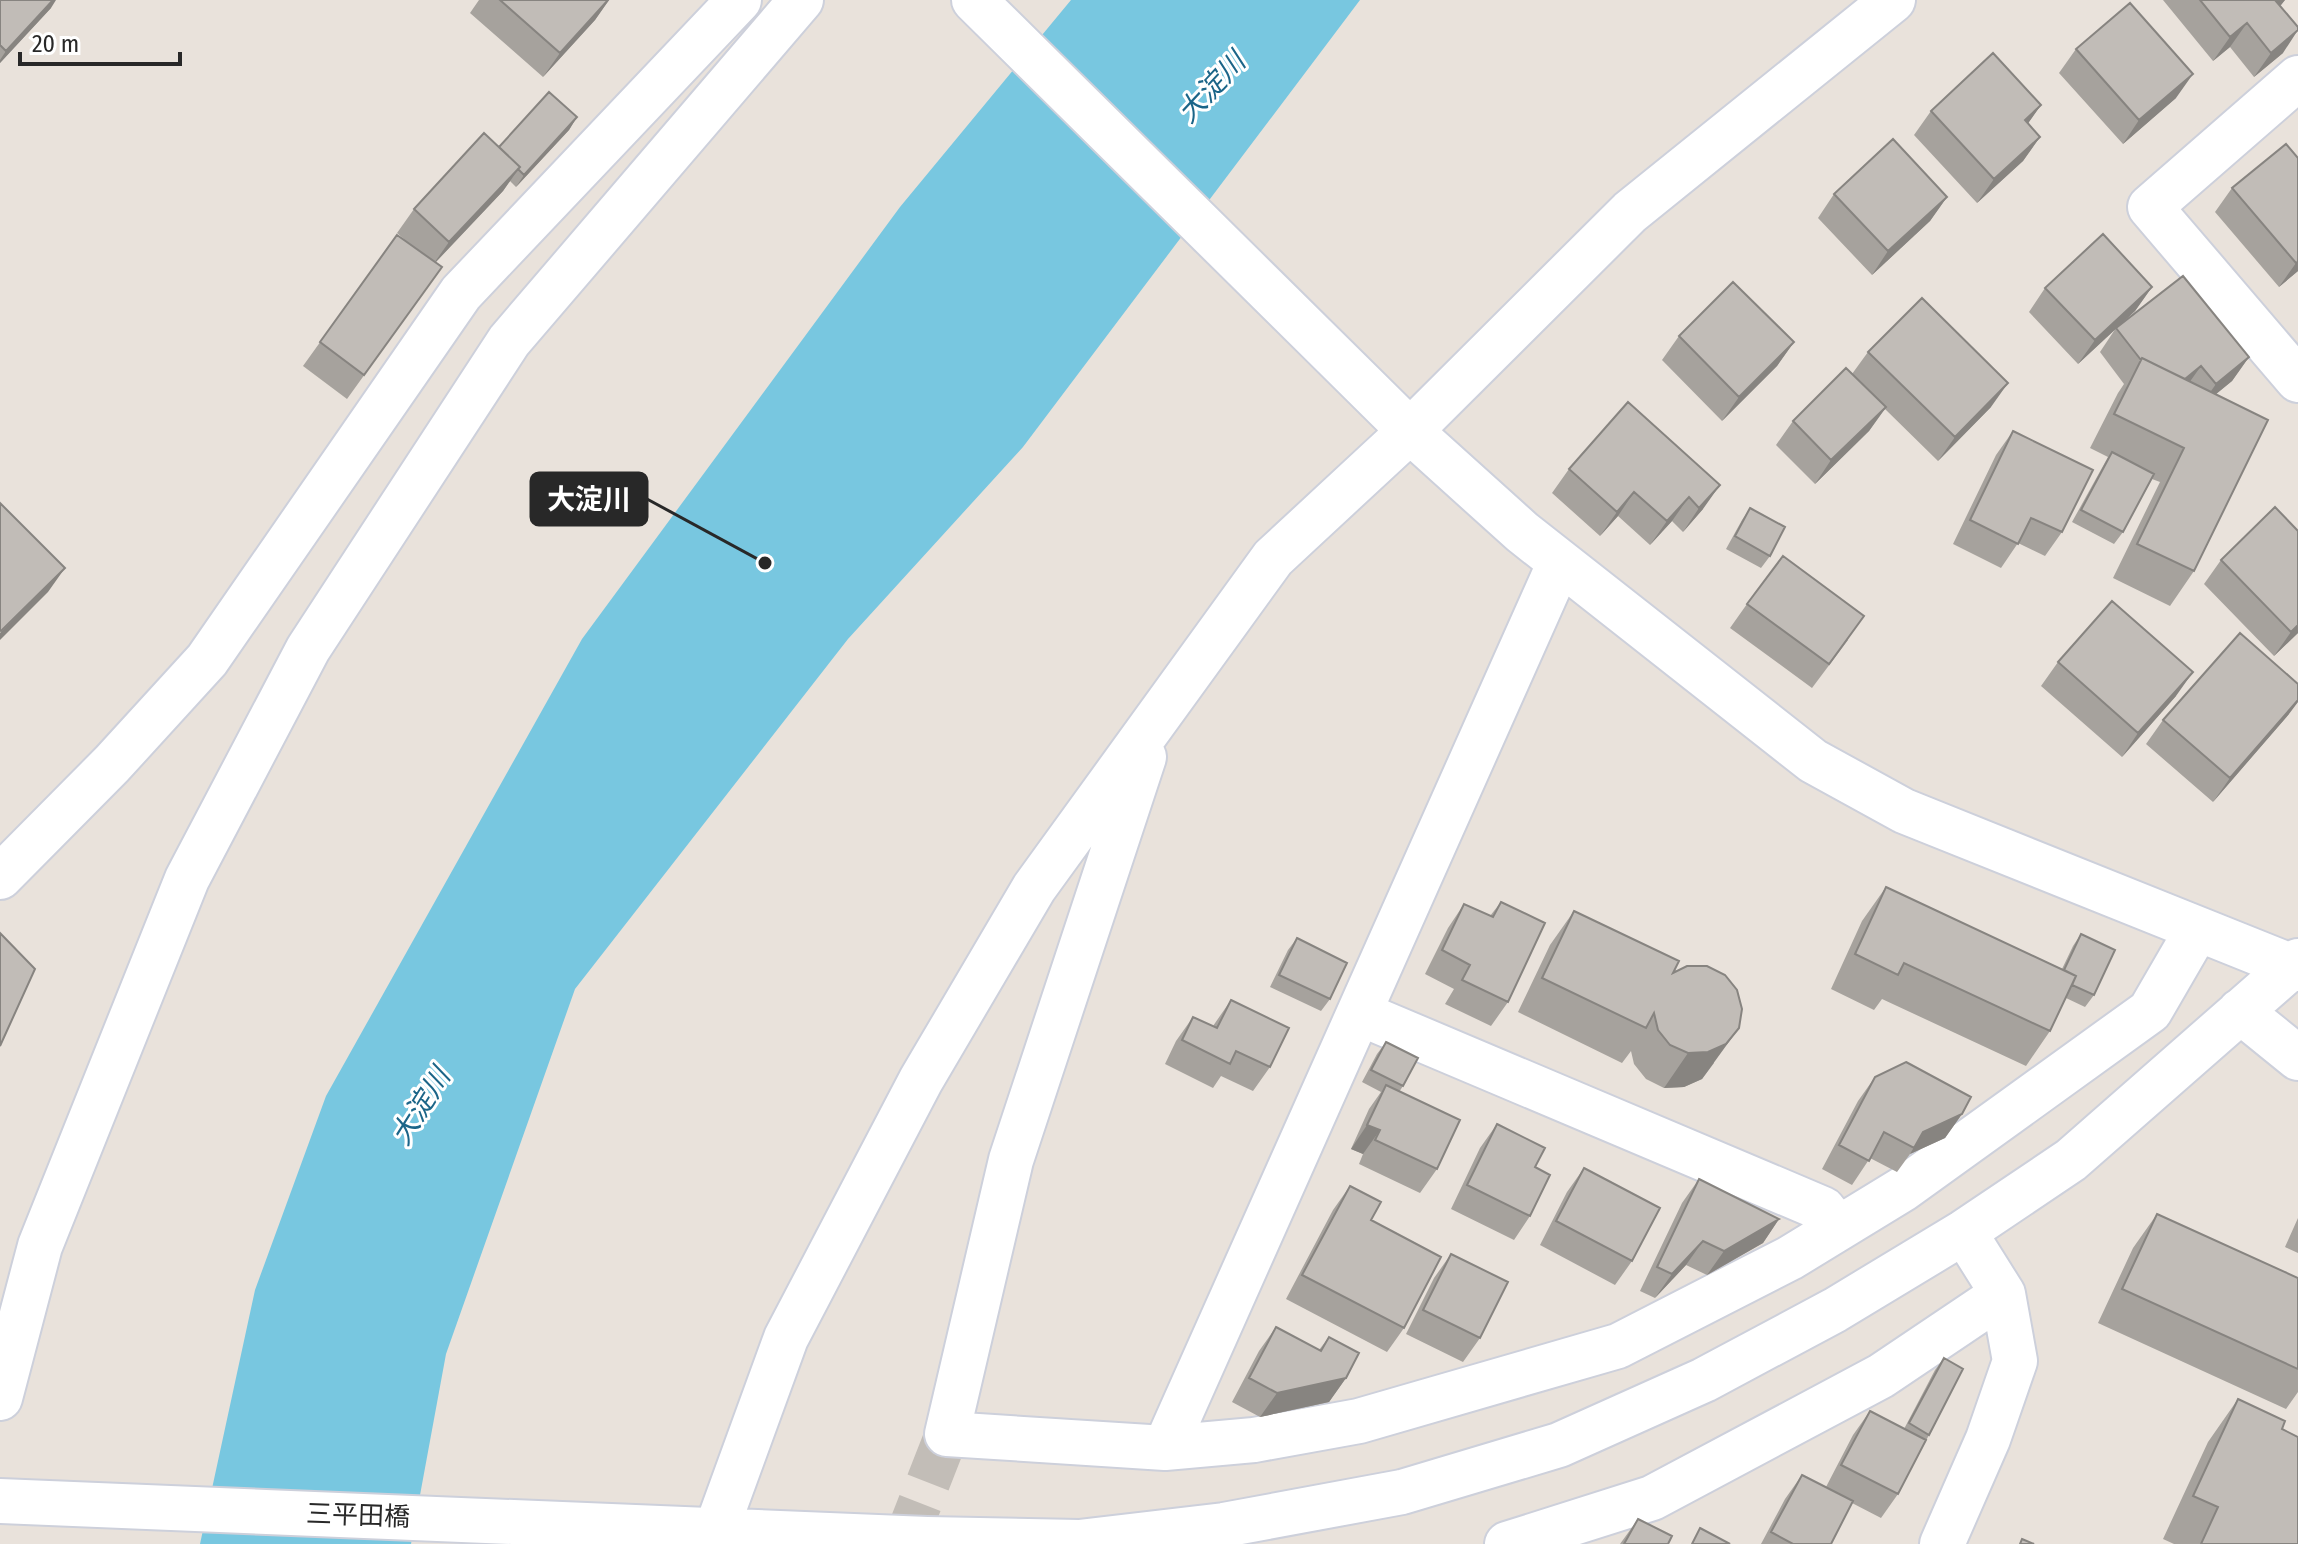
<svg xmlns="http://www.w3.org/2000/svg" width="2298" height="1544" viewBox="0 0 2298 1544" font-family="'Fira Sans Condensed','Noto Sans JP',sans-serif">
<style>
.water{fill:#78c7e0}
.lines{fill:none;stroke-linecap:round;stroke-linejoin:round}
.minor-tunnel{stroke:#c2bdb7;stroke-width:44;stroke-dasharray:44 22;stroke-linecap:butt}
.minor-casing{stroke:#cdd0db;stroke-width:48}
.minor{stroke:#fff;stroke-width:44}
.wall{fill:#a6a29d}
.shaded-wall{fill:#878480}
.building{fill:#c1bcb7;stroke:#878480;stroke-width:2}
.labels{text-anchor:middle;stroke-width:6;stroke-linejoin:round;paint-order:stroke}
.street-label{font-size:26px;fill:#282828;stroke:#fff}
.water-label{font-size:28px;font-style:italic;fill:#1b6588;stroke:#fff}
.leader{fill:none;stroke:#282828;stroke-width:3}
.callout-dot{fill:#282828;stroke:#fff;stroke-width:3}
.callout{fill:#282828;stroke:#282828;stroke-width:3}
.callout-label{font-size:28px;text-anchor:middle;font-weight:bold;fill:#fff}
</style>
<rect width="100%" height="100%" fill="#e9e2db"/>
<!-- water -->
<path class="water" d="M1071 0H1360L1023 447 848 639 575 989 446 1354 411 1544H200L255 1290 326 1096 582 639 900 207Z"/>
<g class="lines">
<!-- minor-tunnel -->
<path class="minor-tunnel" d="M904 1544 947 1434"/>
<defs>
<path id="minor" d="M974 0 1410 431 1522 532 1813 761 1904 811 2298 969
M2298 78 2150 207 2298 380
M1560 562 1165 1448 1254 1440 1359 1421 1618 1346 1790 1258 1903 1189 2150 1011 2197 930
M1144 757 1011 1160 947 1434 1165 1448
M0 877 112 764 207 660 461 293 739 0
M2240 1011 2298 1058
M1359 1013 1823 1209 1838 1228
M0 1398 40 1246 187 879 308 649 509 341 801 0
M0 1501 927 1539 1079 1542 1224 1525 1402 1492 1559 1445 1704 1380 1835 1310 1964 1232 2071 1160 2298 961
M711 1544 786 1338 921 1080 1034 888 1273 558 1410 431 1630 212 1893 0
M1507 1544 1652 1498 1881 1376 2003 1294
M1942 1544 1988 1439 2015 1361 2003 1294 1964 1232"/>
</defs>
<!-- minor casing -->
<use href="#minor" class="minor-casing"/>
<!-- minor -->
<use href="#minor" class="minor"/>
</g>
<!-- wall -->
<path class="wall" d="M0 0 51 8 0 63Z
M479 0H609L595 20 543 77 470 13Z
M2163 0H2285L2280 6 2283 53 2254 77 2230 47 2213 61Z
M2076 49 2176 98 2123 144 2059 73Z
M2041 105 2028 123 2040 137 2023 161 1977 203 1914 135 1931 111Z
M577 117 569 130 516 187 510 181 503 191 436 262 442 267 347 399 303 366 397 235 405 240 397 233 414 209 499 147Z
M2298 158V271L2279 287 2215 212 2232 188Z
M1834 194 1947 197 1930 221 1872 275 1818 218Z
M2152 287 2135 311 2078 364 2029 312 2045 288Z
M2116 328 2249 357 2232 381 2216 394 2194 571 2170 606 2113 578 2160 482 2152 479 2123 532 2114 544 2072 522 2108 457 2090 448 2118 393 2124 384 2100 352Z
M1679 336 1794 342 1777 366 1722 421 1662 360Z
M1868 352 1991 407 1938 461 1885 409 1869 431 1815 484 1776 445 1793 421 1852 374Z
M1628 402 1703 509 1683 532 1672 521 1650 545 1618 516 1600 536 1552 493 1569 469Z
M2013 431 2062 532 2045 556 2018 543 2001 568 1953 544 1996 455Z
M1750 508 1770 556 1761 568 1726 549 1742 520Z
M2298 531V633L2274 656 2204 584 2221 560Z
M1747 604 1848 640 1812 688 1730 628Z
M2058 662 2176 696 2122 757 2041 686Z
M2289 714 2213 802 2146 744 2163 720Z
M1886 887 2062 969 2073 946 2081 934 2094 995 2085 1007 2066 998 2050 1031 2026 1066 1882 999 1874 1010 1831 989 1862 921Z
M1501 902 1508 1002 1491 1026 1445 1004 1454 989 1425 974 1448 928 1464 904 1490 916Z
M1574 911 1673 973 1714 1063 1702 1079 1684 1087 1664 1088 1646 1079 1634 1064 1631 1051 1622 1063 1518 1012 1550 945Z
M1297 938 1330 999 1321 1011 1270 987 1288 950Z
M1231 1000 1270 1067 1253 1091 1221 1076 1213 1088 1165 1064 1176 1041 1193 1017 1213 1026Z
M1386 1042 1403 1086 1399 1092 1437 1169 1420 1193 1359 1164 1363 1154 1351 1149 1369 1109 1381 1092 1362 1082 1377 1054Z
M1875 1077 1962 1114 1945 1138 1910 1154 1897 1172 1870 1158 1852 1185 1822 1169 1858 1101Z
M1497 1124 1535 1167 1530 1216 1514 1240 1451 1209 1480 1148Z
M1584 1168 1632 1261 1615 1285 1540 1245 1567 1192Z
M1699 1179 1779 1219 1763 1243 1707 1275 1686 1265 1655 1298 1640 1291 1682 1203Z
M1350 1186 1371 1220 1404 1328 1387 1352 1286 1299 1333 1210Z
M2157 1214 2298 1278V1392L2286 1409 2098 1323 2133 1248Z
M2298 1218V1253L2285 1247Z
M1451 1254 1480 1338 1463 1362 1406 1334 1434 1278Z
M1276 1327 1319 1350 1329 1337 1346 1378 1329 1402 1260 1417 1232 1402 1259 1351Z
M1944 1358 1929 1435 1898 1494 1881 1518 1852 1503 1831 1544H1761L1785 1499 1802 1475 1826 1487 1853 1435 1870 1411 1904 1429 1935 1370Z
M2238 1399 2282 1429 2298 1544H2174L2163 1539 2208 1442Z
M1638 1519 1668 1544H1620Z"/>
<!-- shaded-wall -->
<path class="shaded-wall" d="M53 0H56L51 8 0 63V60L6 51Z
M609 0 595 20 543 77 560 53Z
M2275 0H2285L2281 5 2258 24Z
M2247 23 2230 47 2213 61 2230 37Z
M2298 30 2283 53 2254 77 2271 53Z
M2193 74 2176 98 2123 144 2139 120Z
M2041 105 2024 129 2025 120Z
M577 117 569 130 516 187 524 175Z
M2040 137 2023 161 1977 203 1994 179Z
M520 167 503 191 432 266 449 242Z
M1947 197 1930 221 1872 275 1888 251Z
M2298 262V271L2279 287 2296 263Z
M2152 287 2135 311 2078 364 2095 340Z
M1794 342 1777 366 1722 421 1739 397Z
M2249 357 2232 381 2199 408 2216 384Z
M2201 366 2184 390 2182 381Z
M2008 383 1991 407 1938 461 1955 437Z
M1886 407 1869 431 1815 484 1831 460Z
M1720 485 1703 509 1683 532 1699 508Z
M1634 492 1618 516 1600 536 1617 512Z
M1689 497 1672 521 1650 545 1667 521Z
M65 568 48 592 0 640V633Z
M2298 625V633L2274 656 2291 632Z
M2193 672 2176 696 2122 757 2138 733Z
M2298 700V702L2289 714 2213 802 2230 778Z
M1739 1028 1702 1079 1684 1087 1664 1088 1688 1053Z
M1962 1114 1945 1138 1910 1154 1923 1132Z
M1367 1125 1380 1130 1363 1154 1351 1149Z
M1779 1219 1763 1243 1707 1275 1724 1251Z
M1703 1241 1686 1265 1655 1298 1672 1274Z
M1346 1378 1329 1402 1260 1417 1277 1393Z"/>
<!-- building -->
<path class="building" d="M0 0H53L6 51 0 45Z
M500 0H608L560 53Z
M2200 0H2275L2298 27V30L2271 53 2247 23 2230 37Z
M2130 3 2193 74 2139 120 2076 49Z
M1993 53 2041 105 2025 120 2040 137 1994 179 1931 111Z
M549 92 577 117 524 175 518 169 520 167 499 147Z
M484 133 520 167 449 242 414 209Z
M1893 139 1947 197 1888 251 1834 194Z
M2286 144 2298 158V262L2296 263 2232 188Z
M2103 234 2152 287 2095 340 2045 288Z
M397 235 442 267 364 375 320 342Z
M2183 276 2249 357 2216 384 2201 366 2185 379 2142 358 2141 360 2116 328Z
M1733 282 1794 342 1739 397 1679 336Z
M1922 298 2008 383 1955 437 1868 352Z
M2142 358 2268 420 2194 571 2137 544 2184 448 2114 414Z
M1846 368 1886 407 1831 460 1793 421Z
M1628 402 1720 485 1699 508 1689 497 1667 521 1634 492 1617 512 1569 469Z
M2013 431 2093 470 2062 532 2031 518 2018 544 1970 520Z
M2112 452 2154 474 2123 532 2081 510Z
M0 503 65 568 1 631 0 630Z
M2275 507 2298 531V625L2291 632 2221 560Z
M1750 508 1785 527 1770 556 1735 536Z
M1783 556 1864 616 1829 664 1747 604Z
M2112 601 2193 672 2138 733 2058 662Z
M2240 633 2298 684V700L2230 778 2163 720Z
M1886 887 2076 976 2050 1031 1904 963 1898 975 1855 954Z
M1501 902 1545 923 1508 1002 1462 980 1470 965 1442 950 1464 904 1493 917Z
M1574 911 1679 961 1673 973 1687 966H1707L1725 975 1737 990 1742 1009 1739 1028 1726 1044 1708 1052 1688 1053 1670 1045 1658 1030 1654 1013 1646 1028 1542 978Z
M0 933 35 969 0 1046Z
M2081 934 2115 950 2094 995 2072 985 2076 976 2064 970Z
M1297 938 1347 963 1330 999 1279 975Z
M1231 1000 1289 1028 1270 1067 1236 1051 1230 1064 1182 1040 1193 1017 1217 1028Z
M1386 1042 1418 1058 1403 1086 1371 1070Z
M1906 1062 1971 1097 1962 1114 1923 1132 1914 1148 1884 1132 1869 1161 1839 1145 1875 1077Z
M1386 1085 1460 1120 1437 1169 1375 1140 1380 1130 1367 1125Z
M1497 1124 1545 1148 1535 1167 1550 1175 1530 1216 1467 1185Z
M1584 1168 1660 1208 1632 1261 1556 1221Z
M1699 1179 1779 1219 1724 1251 1703 1241 1672 1274 1657 1267Z
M1350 1186 1381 1202 1371 1220 1441 1257 1404 1328 1302 1275Z
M2157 1214 2298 1278V1369L2122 1289Z
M1451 1254 1508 1282 1480 1338 1423 1310Z
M1276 1327 1321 1351 1329 1337 1359 1353 1346 1378 1277 1393 1249 1378Z
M1944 1358 1963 1369 1929 1435 1909 1423Z
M2238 1399 2285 1421 2282 1429 2298 1437V1544H2201L2218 1507 2193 1496Z
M1870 1411 1926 1440 1898 1494 1841 1465Z
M1802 1475 1853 1501 1831 1544H1793L1771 1532Z
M1638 1519 1672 1536 1668 1544H1624Z
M1700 1528 1730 1544H1692Z
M2022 1539 2034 1544H2020Z"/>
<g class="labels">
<!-- street labels -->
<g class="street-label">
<text transform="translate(358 1515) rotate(2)" y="9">三平田橋</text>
</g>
<!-- water labels -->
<g class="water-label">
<text transform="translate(1211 87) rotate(-47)" y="10">大淀川</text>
<text transform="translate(420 1106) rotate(-58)" y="10">大淀川</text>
</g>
</g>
<!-- callouts -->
<path class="leader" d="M765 563L647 499"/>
<circle class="callout-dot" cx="765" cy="563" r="8"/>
<rect class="callout" x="531" y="473" width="116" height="52" rx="8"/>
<g class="callout-label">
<text x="589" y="509">大淀川</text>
</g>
<!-- scale -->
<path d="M20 52v12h160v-12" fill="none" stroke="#282828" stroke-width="4"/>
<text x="32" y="52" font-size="24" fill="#282828" stroke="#ffffff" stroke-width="6" paint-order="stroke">20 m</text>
</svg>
